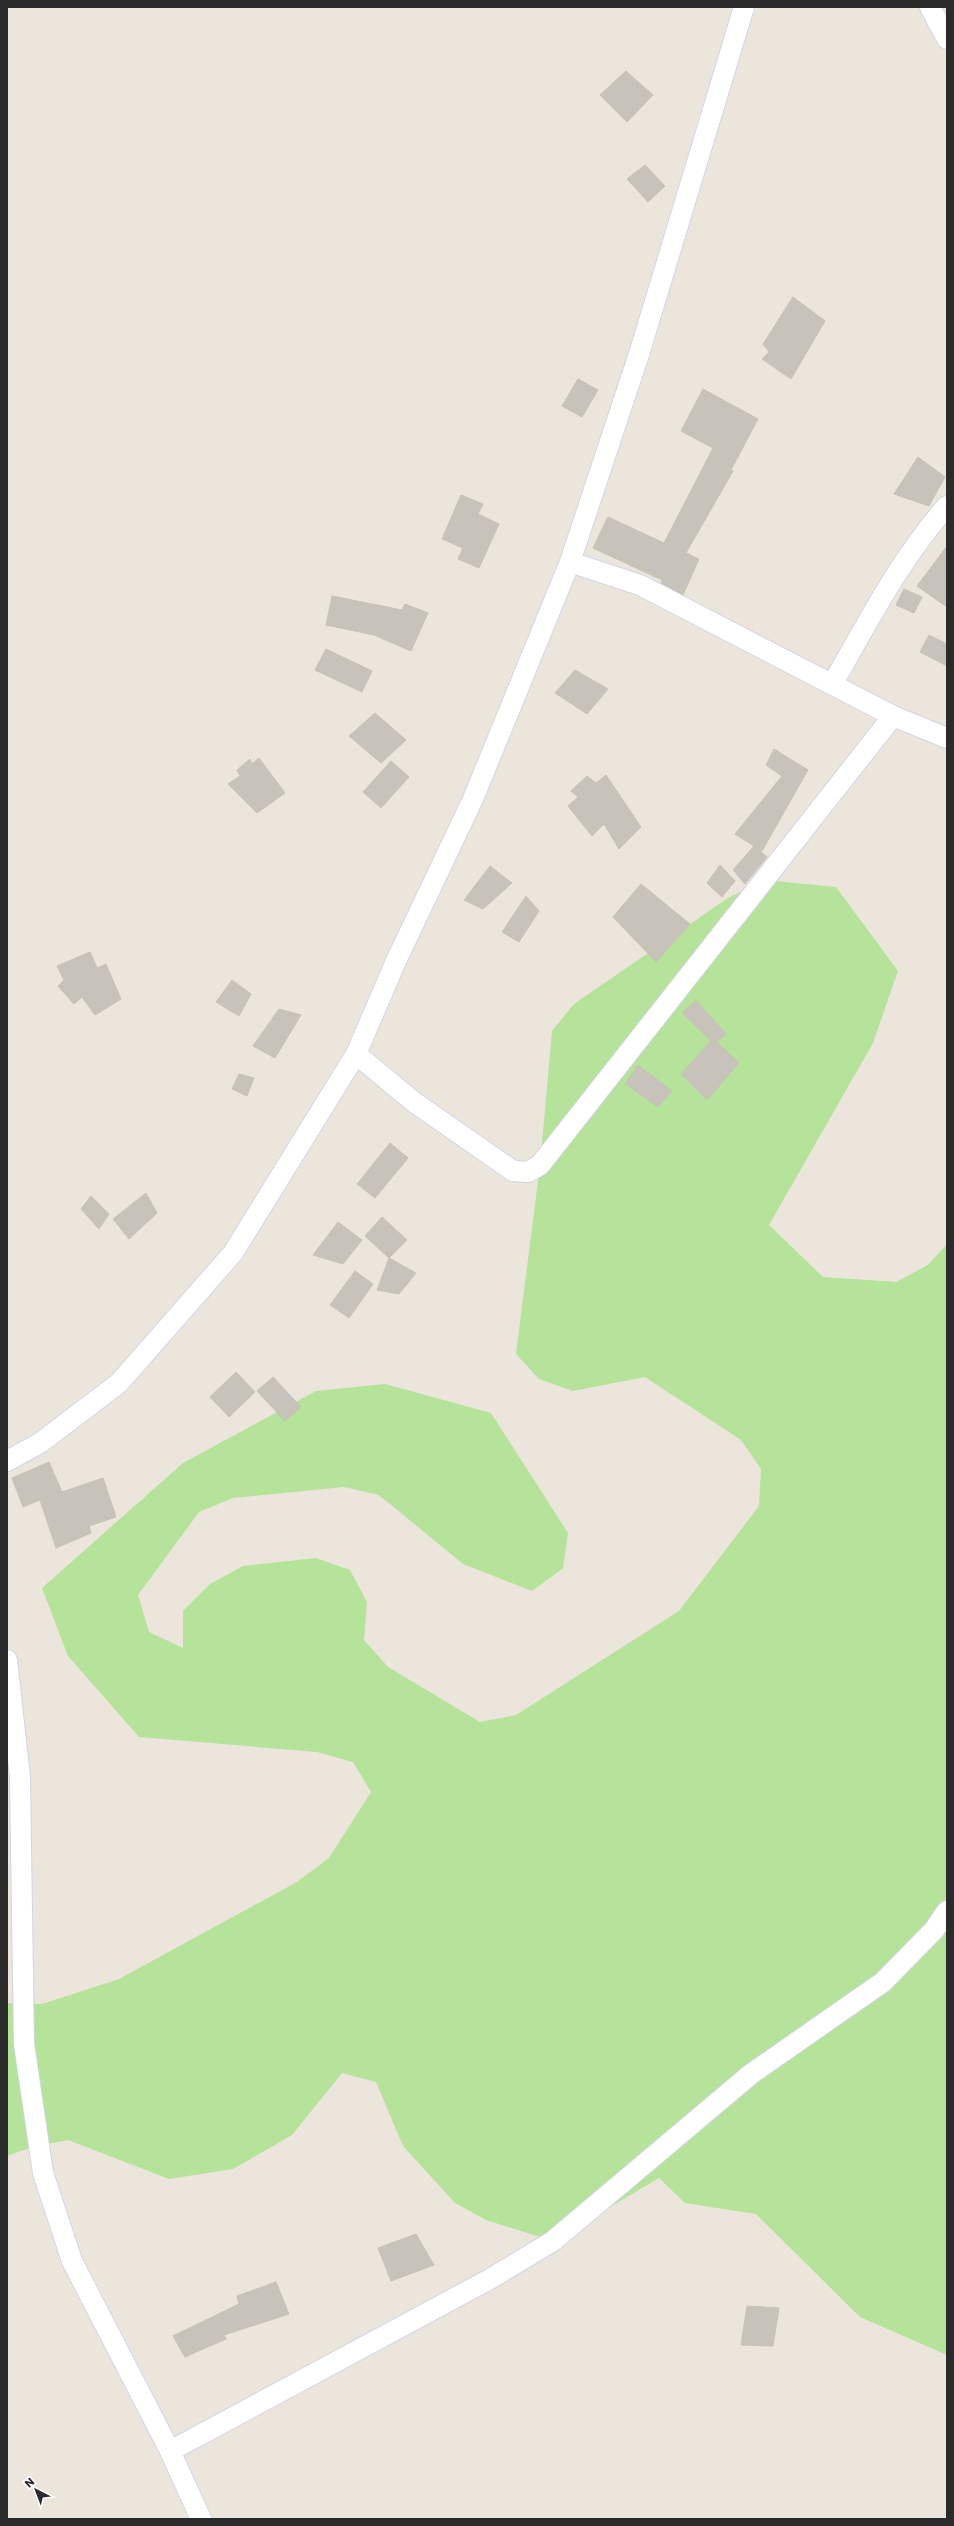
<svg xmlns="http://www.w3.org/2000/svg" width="954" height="2526" viewBox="0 0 954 2526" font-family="Poppins,sans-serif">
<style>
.green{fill:#b5e399}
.building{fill:#c7c3bb;stroke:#c8c1b6}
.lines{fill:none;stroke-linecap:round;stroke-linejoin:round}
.minor-casing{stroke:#d2d6e3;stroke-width:22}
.minor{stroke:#fff;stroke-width:20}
</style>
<rect width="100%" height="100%" fill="#ece5dc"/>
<!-- green -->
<path class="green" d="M764 880 836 887 898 971 873 1043 769 1225 823 1277 896 1282 928 1265 947 1244V2355L860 2317 756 2214 685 2203 659 2178 553 2241 486 2220 455 2203 403 2146 376 2082 342 2073 292 2135 233 2169 169 2179 68 2140 32 2147 7 2156V2003L42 2004 119 1979 297 1882 329 1858 371 1792 353 1762 317 1752 139 1737 68 1656 42 1588 183 1463 316 1391 385 1384 491 1413 568 1533 563 1568 532 1591 463 1564 379 1495 344 1487 233 1498 199 1512 138 1595 149 1632 183 1648V1611L210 1584 243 1566 316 1558 350 1570 367 1602 364 1640 388 1667 480 1722 516 1715 679 1611 759 1506 761 1469 741 1440 645 1377 573 1391 539 1379 516 1354 540 1165 552 1031 574 1004 728 898Z"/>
<!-- building -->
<path class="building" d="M626 71 653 95 627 122 600 95Z
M645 165 665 186 648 202 627 179Z
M793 297 825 321 791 379 762 359 769 352 763 344Z
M578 379 598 390 582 417 562 406Z
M703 389 758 419 731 470 733 471 686 553 699 559 683 595 661 583 662 580 593 548 608 517 664 543 713 448 681 431Z
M918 457 945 477 929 506 894 494Z
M461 495 483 504 478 514 499 524 479 568 458 559 463 548 442 539Z
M947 546V607L917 586Z
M904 589 922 597 914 613 896 605Z
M332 596 402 610 405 604 428 613 411 651 374 635 326 625Z
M929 635 947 644V666L920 652Z
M326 649 372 671 362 692 315 670Z
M575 670 608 689 587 714 555 693Z
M375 713 406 740 381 763 349 736Z
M774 749 808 770 762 851 735 834 782 776 766 765Z
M259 758 285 793 257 813 228 784 240 776 237 770 250 759 252 764Z
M391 761 409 777 381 808 363 792Z
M606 775 641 827 619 849 604 824 592 836 568 806 578 797 571 791 587 776 596 783Z
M754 846 767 857 745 884 733 870Z
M720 865 735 881 722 897 707 883Z
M490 866 512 883 483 909 464 900Z
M641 884 690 924 656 962 613 917Z
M526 896 539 911 519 942 502 932Z
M90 952 97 968 106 964 121 999 95 1015 82 997 74 1004 58 986 64 980 57 966Z
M232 980 251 994 239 1016 216 1002Z
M696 1000 726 1034 717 1042 739 1063 707 1100 681 1074 711 1041 682 1013Z
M279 1009 301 1015 275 1058 253 1046Z
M638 1065 672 1091 658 1107 625 1084Z
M239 1074 254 1078 247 1096 232 1089Z
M390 1143 408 1158 375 1198 357 1184Z
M146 1193 157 1213 129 1239 113 1219Z
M91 1196 109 1214 99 1229 81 1209Z
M382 1217 407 1240 389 1258 365 1236Z
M338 1222 362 1240 343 1264 313 1255Z
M389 1258 416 1273 399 1294 377 1290Z
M355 1271 373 1284 349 1318 330 1305Z
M236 1372 255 1392 229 1417 210 1397Z
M273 1377 301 1407 285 1421 257 1391Z
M49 1462 62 1492 103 1478 116 1517 89 1526 91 1533 56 1548 40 1500 23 1507 12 1478Z
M416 2234 434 2265 391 2281 378 2248Z
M276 2282 289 2314 224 2335 226 2339 185 2357 173 2336 239 2304 237 2296Z
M747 2306 779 2308 773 2346 741 2345Z"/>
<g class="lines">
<defs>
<path id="minor" d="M930 7 947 39
M570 562 640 585 893 716 947 738
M833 683C868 622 900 559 947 506
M356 1054 414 1102 513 1171 528 1172 540 1165 893 716
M7 1461 40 1443 119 1383 233 1253 356 1054 396 961 473 799 570 562 640 351 744 7
M7 1660 20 1777 24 2044 43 2173 72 2261 170 2451 201 2519
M170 2451 490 2279 553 2241 751 2074 883 1982 934 1930 947 1911"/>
</defs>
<!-- minor casing -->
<use href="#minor" class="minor-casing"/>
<!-- minor -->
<use href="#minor" class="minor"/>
</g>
<!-- border -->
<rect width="954" height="2526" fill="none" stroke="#2a2a2a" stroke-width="16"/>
<!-- north arrow -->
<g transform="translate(36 2490) rotate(318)" stroke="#ffffff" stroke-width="3" paint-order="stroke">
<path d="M0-3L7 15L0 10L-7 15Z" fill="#2a2a2a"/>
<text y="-6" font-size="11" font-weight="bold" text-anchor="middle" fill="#2a2a2a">N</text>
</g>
</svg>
